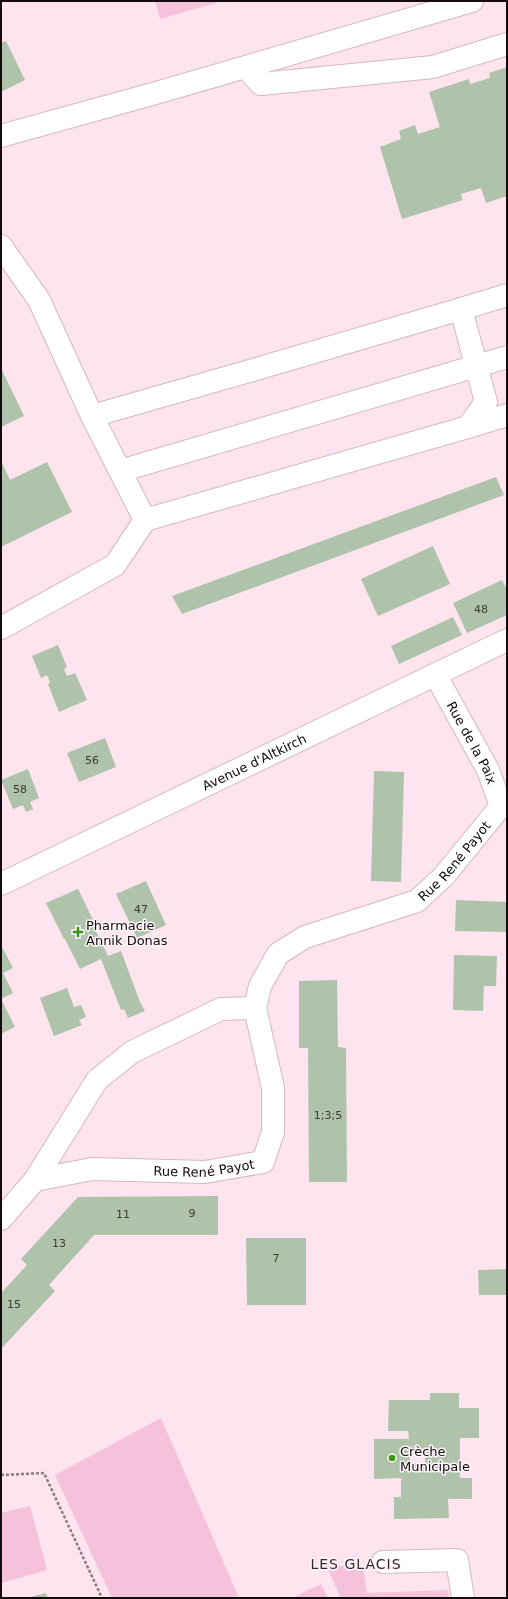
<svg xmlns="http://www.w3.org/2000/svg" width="508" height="1599" viewBox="0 0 508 1599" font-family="'DejaVu Sans',sans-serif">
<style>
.green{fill:#f6c2db}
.building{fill:#afc2aa;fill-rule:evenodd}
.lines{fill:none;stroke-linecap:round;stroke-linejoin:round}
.minor-casing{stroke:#d4b7c4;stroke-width:24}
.path{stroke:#8c7a82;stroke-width:2.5;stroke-dasharray:3 2;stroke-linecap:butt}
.minor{stroke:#fff;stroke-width:22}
.poi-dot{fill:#3b9612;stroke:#fef7fa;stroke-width:1.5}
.labels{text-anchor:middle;stroke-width:3;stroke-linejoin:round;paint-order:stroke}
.number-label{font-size:11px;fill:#3b3836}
.street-label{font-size:13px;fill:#140a0f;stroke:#fef7fa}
.poi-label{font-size:13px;fill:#140a0f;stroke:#fef7fa;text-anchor:start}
.neighbourhood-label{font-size:14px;letter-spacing:1px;fill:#39232e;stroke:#fef7fa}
</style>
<rect width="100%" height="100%" fill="#fde4ef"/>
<!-- green -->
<path class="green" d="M155 1H223L160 19Z
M161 1418 239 1598H112L55 1475Z
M30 1506 47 1570 1 1583V1513Z
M326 1565 363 1567 367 1593 448 1590 449 1598H341Z
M321 1584 328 1598H292Z"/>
<!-- building -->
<path class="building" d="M6 41 25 80 1 92V43Z
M507 67V196L486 203 481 188 461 194 463 200 402 219 380 147 401 139 399 131 415 125 418 134 440 127 429 92 469 79 470 84 490 78 489 73Z
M1 368 24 416 1 427Z
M1 461 10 480 47 462 72 512 1 547Z
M496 477 504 495 182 614 172 596Z
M433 546 450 584 378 616 361 579Z
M502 580 507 590V615L467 633 453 603Z
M453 617 462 635 399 664 391 646Z
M58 645 67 667 64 669 67 676 75 673 87 700 59 712 48 684 50 683 47 675 41 678 32 656Z
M105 738 116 767 79 782 67 753Z
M28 769 39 798 30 802 33 809 26 812 23 805 13 809 1 780Z
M374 771 404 772 401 882 371 881Z
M146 881 166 925 137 938 116 894Z
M78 889 95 924 93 925 108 956 121 951 140 1002 145 1011 128 1018 124 1009 121 1010 101 959 80 969 65 939H64L46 903Z
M456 900 507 902V932L455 931Z
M1 945 13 968 3 973 13 993 1 999 15 1027 1 1034Z
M454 955 497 956 496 986H484L483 1011 453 1010Z
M337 980 338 1047 346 1048 347 1182H309L308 1048H299V981Z
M67 988 74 1007 81 1005 86 1017 79 1020 82 1025 54 1036 40 998Z
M218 1196V1235H94L49 1285 55 1291 1 1349V1293L27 1265 21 1259 78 1197Z
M246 1238H306V1305H247Z
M507 1269V1295H479L478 1270Z
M430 1393H459V1408H479V1438H460V1478H472V1499H448L449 1518 394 1519V1497H401V1478L374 1479V1439H409L408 1431H388L389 1400H430ZM410 1453H425V1463H410Z
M46 1593 48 1598H30V1597Z"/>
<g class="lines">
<defs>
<g id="minor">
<path d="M248 67 251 73 261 84 433 67 507 44"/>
<path d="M1 136 156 93 472 1"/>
<path d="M1 246 39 300 92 416 145 520 115 565 1 628"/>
<path d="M92 416 253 370 461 309"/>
<path d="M468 427 507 415"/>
<path d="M120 471 507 357"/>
<path d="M145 520 468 427 486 402 461 309 507 295"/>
<path id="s1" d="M436 676 488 770 501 806 507 807"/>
<path id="s2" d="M1 884 507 640"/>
<path d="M35 1180 97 1080 132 1052 221 1009 255 1008"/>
<path id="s3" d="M1 1219 35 1180 92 1169 205 1172 263 1162 273 1132V1088L255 1008 260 986 278 954 305 937 417 901 444 876 501 806"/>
<path d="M383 1562 457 1560 463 1598"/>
</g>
</defs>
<!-- minor casing -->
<use href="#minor" class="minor-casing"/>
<!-- path -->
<path class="path" d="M1 1475 44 1473 102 1598"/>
<!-- minor -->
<use href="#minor" class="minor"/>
</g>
<!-- markers -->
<g class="poi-dot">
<path d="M76 926h4v4h4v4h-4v4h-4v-4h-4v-4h4z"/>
<circle cx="392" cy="1458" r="4"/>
</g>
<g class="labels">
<!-- number labels -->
<g class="number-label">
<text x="481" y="613">48</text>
<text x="92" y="764">56</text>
<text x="20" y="793">58</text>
<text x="141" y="913">47</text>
<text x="328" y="1119">1;3;5</text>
<text x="192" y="1217">9</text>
<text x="123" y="1218">11</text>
<text x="59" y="1247">13</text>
<text x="276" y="1262">7</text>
<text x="14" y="1308">15</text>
</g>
<!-- street labels -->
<g class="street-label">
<text dy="5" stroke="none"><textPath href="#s1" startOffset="76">Rue de la Paix</textPath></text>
<text dy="5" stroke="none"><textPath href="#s2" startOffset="281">Avenue d'Altkirch</textPath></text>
<text dy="5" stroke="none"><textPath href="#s3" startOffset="703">Rue René Payot</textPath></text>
<text dy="5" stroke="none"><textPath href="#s3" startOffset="222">Rue René Payot</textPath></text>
</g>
<!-- poi labels -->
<g class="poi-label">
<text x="86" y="930">Pharmacie<tspan x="86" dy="15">Annik Donas</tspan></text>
<text x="400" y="1456">Crèche<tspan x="400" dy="15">Municipale</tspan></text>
</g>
<!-- neighbourhood labels -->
<g class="neighbourhood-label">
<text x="356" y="1569">LES GLACIS</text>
</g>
</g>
<!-- border -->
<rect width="508" height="1599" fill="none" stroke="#140a0f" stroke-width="4"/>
</svg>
